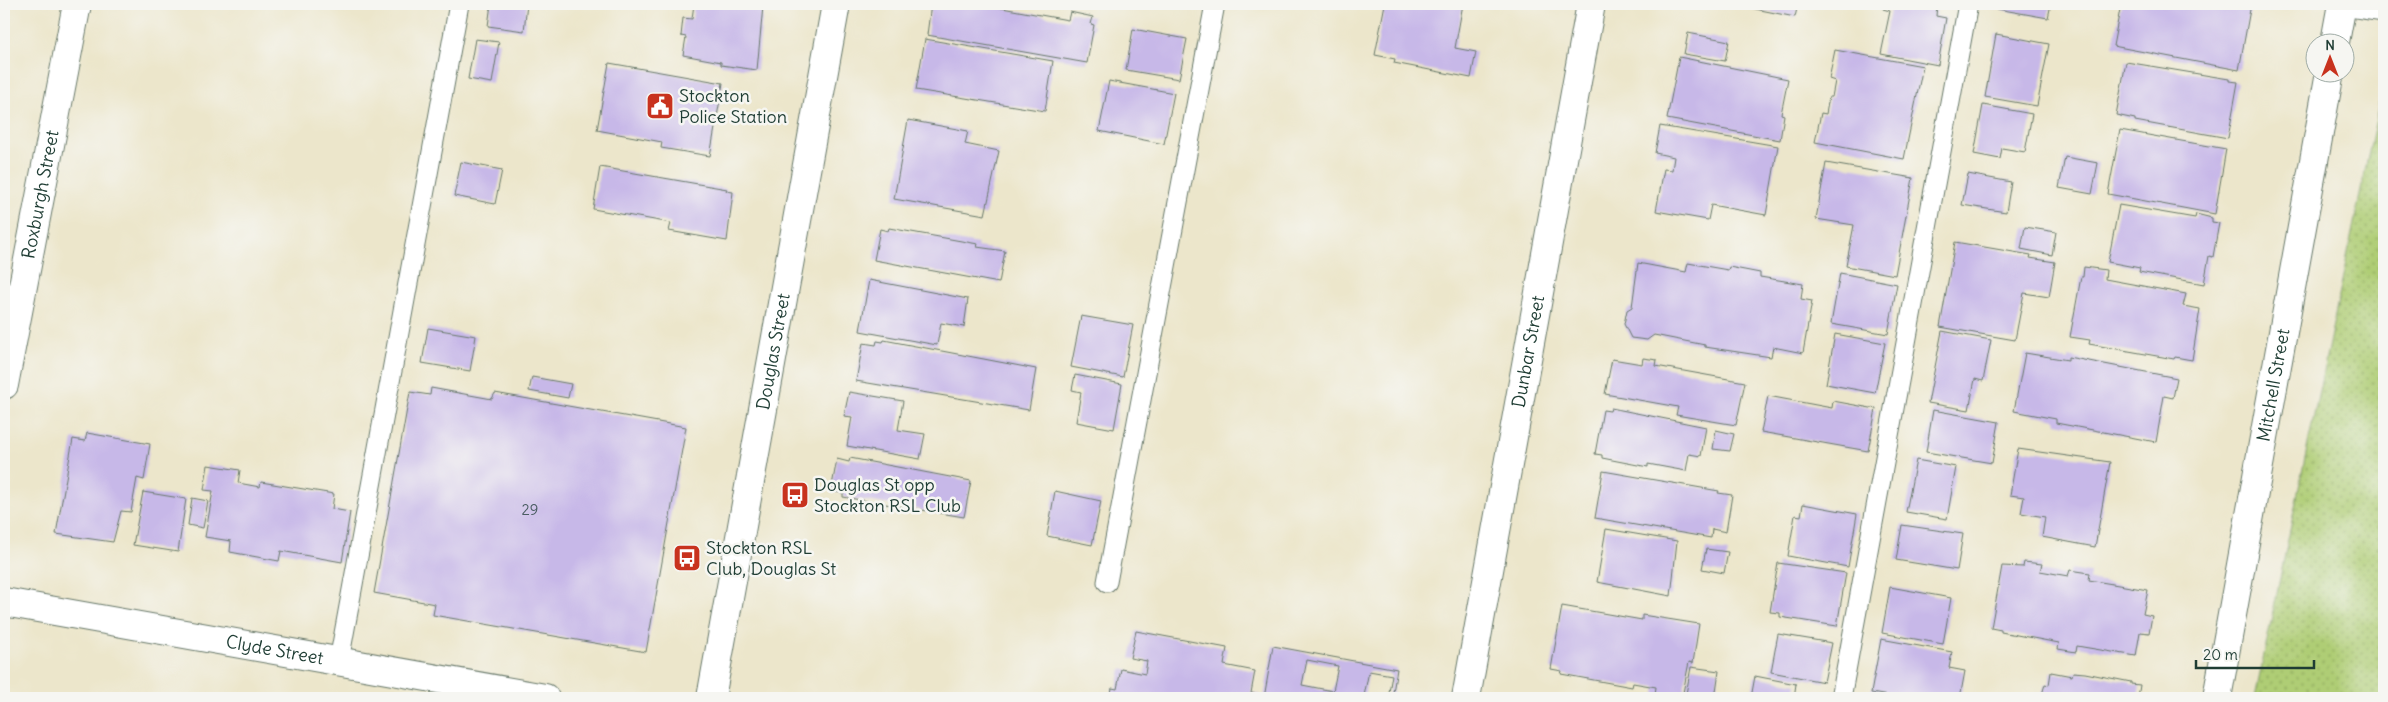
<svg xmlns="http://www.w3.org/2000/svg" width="2388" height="702" viewBox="0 0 2388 702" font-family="Delius,sans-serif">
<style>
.park{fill:url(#park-dots);stroke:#678554}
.building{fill:#c7b8e8;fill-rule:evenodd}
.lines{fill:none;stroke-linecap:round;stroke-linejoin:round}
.lane-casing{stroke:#677869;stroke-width:21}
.street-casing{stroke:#677869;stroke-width:30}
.secondary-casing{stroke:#677869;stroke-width:30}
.lane{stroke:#fff;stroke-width:19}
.street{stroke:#fff;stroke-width:28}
.secondary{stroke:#fff;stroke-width:28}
.labels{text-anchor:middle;stroke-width:5;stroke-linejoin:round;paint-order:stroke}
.number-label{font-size:15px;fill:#495c61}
.poi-label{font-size:18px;fill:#1f3d34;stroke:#f6f6f2;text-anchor:start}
.street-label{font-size:18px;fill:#1f3d34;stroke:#f6f6f2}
</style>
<defs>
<pattern id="park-dots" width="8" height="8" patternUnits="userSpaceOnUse" patternTransform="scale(1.25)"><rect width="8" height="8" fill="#afcd74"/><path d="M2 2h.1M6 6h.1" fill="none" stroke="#8ea860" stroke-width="1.8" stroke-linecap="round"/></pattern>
</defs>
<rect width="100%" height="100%" fill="#f6f6f2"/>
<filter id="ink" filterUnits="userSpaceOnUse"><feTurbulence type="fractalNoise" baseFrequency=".02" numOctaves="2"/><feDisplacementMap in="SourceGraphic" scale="10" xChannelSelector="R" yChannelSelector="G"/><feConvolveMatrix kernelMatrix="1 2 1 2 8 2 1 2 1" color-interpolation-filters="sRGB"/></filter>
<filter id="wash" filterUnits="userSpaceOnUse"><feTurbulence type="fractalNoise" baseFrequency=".0096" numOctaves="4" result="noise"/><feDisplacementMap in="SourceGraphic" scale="20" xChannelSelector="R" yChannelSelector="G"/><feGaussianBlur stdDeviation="1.12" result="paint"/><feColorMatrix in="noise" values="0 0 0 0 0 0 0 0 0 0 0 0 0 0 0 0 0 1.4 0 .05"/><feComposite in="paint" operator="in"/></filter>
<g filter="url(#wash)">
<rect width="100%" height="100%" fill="#ece6cb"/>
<!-- park -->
<path class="park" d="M2384 80V698H2255Z"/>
<g id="blocks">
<!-- building -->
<path class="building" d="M491 4H527L524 31 488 26Z
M694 4 763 6 757 70 721 65V62L683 55 686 37 681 36 683 18 692 19Z
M931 4H992L991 6 1068 20 1070 12 1093 17 1091 24 1094 25 1087 63 927 35Z
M1385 4H1463L1455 48 1476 52 1471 78 1394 63 1395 59 1375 55Z
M1731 4H1798L1795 17Z
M1884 4H1937L1936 16 1946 18 1938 65 1881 54 1890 11 1883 9Z
M1993 4H2051L2048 18 1992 8Z
M2121 4H2251L2239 70 2113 46Z
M1133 29 1187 39 1179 79 1126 70Z
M1688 33 1729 41 1725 61 1684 54Z
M1996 34 2049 44 2037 106 1985 97Z
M475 39 499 42 492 83 468 79Z
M925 39 1053 61 1045 111 916 90Z
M1835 50 1923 66 1904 159 1815 142 1821 113 1826 114 1829 97H1832L1835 81 1829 79Z
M1679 57 1788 79 1781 114 1784 115 1780 140 1667 119Z
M2126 62 2229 79V81L2238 82 2228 138 2135 121V119L2116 115Z
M609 63 723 83 710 156 661 148 662 142 597 130Z
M1109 81 1174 93 1164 144 1099 131Z
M1983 105 2032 114 2025 152 2002 148 2000 159 1974 154Z
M908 120 968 131 965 144 999 151 985 215 894 199Z
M1660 126 1778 146 1766 215 1711 205 1708 220 1656 211 1664 169 1672 170 1674 157 1655 153Z
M2120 130 2226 149 2215 214 2108 194Z
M2065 157 2098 163 2092 194 2059 188Z
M461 162 502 170 495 204 454 196Z
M1826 163 1913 178 1895 275 1846 266 1854 225 1816 219Z
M600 167 727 189 726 191 733 192 727 241 669 231 671 223 593 209Z
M1968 174 2011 182 2006 212 1962 205Z
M2119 205 2195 218 2196 214 2212 218V222L2219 223 2213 257 2209 256 2204 284 2139 272 2140 268 2108 262Z
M2025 227 2056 232 2052 255 2021 249Z
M889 228 978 244 977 247 1005 251 999 283 874 260 880 229 888 231Z
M1955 242 2031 255 2030 258 2055 262 2049 297 2024 293 2015 340 1940 327Z
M1638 263 1686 272 1688 263 1728 270 1729 267 1760 273V277L1803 284 1801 299 1812 301 1803 353 1773 347 1771 357 1705 347V345L1654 335 1647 340 1631 338 1624 324 1627 310 1632 307Z
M2084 267 2106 270 2105 279 2186 294 2183 306 2200 309 2192 360 2175 357 2174 359 2089 344 2090 340 2070 337 2081 277H2083Z
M1840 273 1897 284 1888 334 1831 324Z
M869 280 968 299 964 327 941 323 937 345 860 331Z
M1081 316 1133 325 1123 377 1071 367Z
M428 328 476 336 470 371 422 363Z
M1942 331 1991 340 1983 381 1975 379 1969 410 1928 403Z
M1835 334 1885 343 1875 393 1826 384Z
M884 340 1036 369 1029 410 856 381 863 343 876 345 877 341 883 342Z
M2025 353 2068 360V357L2177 378 2173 398 2164 396 2156 442 2056 423V419L2014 411Z
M1643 358 1657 360 1656 366 1745 382 1736 425 1676 415 1678 407 1605 394 1612 359 1642 364Z
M1075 375 1122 384 1114 429 1076 422 1081 392 1072 390Z
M532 377 571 384 568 398 529 391Z
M431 388 492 399 495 393 686 427 646 652 433 615 435 604 374 593 410 392 430 395Z
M849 392 903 401 898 430 925 434 920 459 847 446 852 417 844 416Z
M1768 396 1832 408 1833 401 1876 409 1868 451 1761 432Z
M1611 408 1706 427 1701 456 1689 454 1686 471 1648 464V467L1602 458V455L1595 454 1603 410 1610 411Z
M1933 410 1999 422 1992 463 1926 452Z
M1716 430 1734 434 1730 451 1713 449Z
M87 433 150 444 144 480 137 478 131 512 121 511 113 542 56 534 73 439 85 441Z
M2018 449 2110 462 2095 547 2042 537 2045 517 2021 513 2024 497 2010 495Z
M850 458 971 481 964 517 843 497V493L831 491 837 459 849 462Z
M1916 460 1956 467 1947 519 1906 512Z
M208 465 240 470 238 483 260 487 261 482 334 494 332 509 350 512 342 562 281 551 279 561 230 552 231 541 205 537 213 491 204 490Z
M1603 471 1719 491 1718 493 1732 495 1726 532 1712 529 1711 538 1595 518Z
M1055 491 1101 501 1092 545 1047 536Z
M143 492 186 499 178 552 133 545Z
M192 498 208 501 203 528 188 525Z
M1803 504 1857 514 1848 567 1788 556 1795 515 1801 516Z
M1902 525 1963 534 1957 570 1896 560Z
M1606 529 1677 541 1671 596 1597 582Z
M1706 549 1728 552 1724 573 1702 569Z
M2024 562 2042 564 2040 571 2068 576 2070 570 2090 573 2089 580 2148 590 2143 614 2152 616 2149 633 2140 632 2136 656 2077 646 2076 652 2058 649 2059 643 2001 632V630L1991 628 2002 566 2023 567Z
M1778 563 1846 573 1837 626 1780 617V613L1770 612Z
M1890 587 1951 598 1943 644 1882 633Z
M1562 606 1642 620V615L1699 624 1693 663 1689 662 1682 698 1655 694 1656 687 1633 683 1632 687 1561 674 1562 671 1551 669Z
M1136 631 1227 648 1224 665 1255 671 1251 693 1260 694 1259 698H1110L1112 688 1117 689 1121 669 1145 674 1147 661 1130 658Z
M1778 634 1832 643 1824 682 1771 672Z
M1881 639 1952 652 1949 668 1965 671 1960 698H1901L1871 693Z
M1273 646 1397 669 1392 698H1388L1392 675 1369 671 1364 696 1371 698H1264ZM1307 660 1338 666 1333 691 1302 685Z
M1691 667 1719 671 1715 698 1686 694Z
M2051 672 2072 676 2073 672 2085 673 2131 682V684L2140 685 2138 698H2041L2045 684 2049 685Z
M1755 676 1796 684 1794 698H1751Z"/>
</g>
</g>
<g filter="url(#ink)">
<use href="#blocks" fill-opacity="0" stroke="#677869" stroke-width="1"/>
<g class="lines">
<defs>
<path id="lane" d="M2342 6 2384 12
M1107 582 1215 4
M339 661 459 4
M1841 698 1968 4"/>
<g id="street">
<path id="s1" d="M4 385 77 4"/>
<path id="s2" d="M4 602 545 698"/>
<path id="s3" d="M711 698 836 4"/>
<path id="s4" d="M1466 698 1591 4"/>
</g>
<g id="secondary">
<path d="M2335 42 2342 4"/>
<path id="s5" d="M2217 698 2330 72"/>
</g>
</defs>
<!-- lane casing -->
<use href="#lane" class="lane-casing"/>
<!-- street casing -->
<use href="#street" class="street-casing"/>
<!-- secondary casing -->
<use href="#secondary" class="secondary-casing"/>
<!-- lane -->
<use href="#lane" class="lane"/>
<!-- street -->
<use href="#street" class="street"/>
<!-- secondary -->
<use href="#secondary" class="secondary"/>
</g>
</g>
<!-- icons -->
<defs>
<symbol id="civic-square" viewBox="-11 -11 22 22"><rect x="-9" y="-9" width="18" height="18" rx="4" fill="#c8321e" stroke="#f6f6f2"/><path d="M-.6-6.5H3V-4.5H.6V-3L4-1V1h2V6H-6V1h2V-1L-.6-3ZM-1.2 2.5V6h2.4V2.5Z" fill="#fff"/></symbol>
<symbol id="bus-square" viewBox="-11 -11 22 22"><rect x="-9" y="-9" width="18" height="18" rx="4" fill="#c8321e" stroke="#f6f6f2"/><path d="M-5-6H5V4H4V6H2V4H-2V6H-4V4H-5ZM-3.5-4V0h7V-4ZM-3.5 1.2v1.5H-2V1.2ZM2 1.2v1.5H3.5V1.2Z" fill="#fff"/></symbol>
</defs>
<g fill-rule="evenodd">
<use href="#civic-square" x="644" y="90" width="32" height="32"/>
<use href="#bus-square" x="779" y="479" width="32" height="32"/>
<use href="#bus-square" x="671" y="542" width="32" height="32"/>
</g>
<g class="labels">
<!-- number labels -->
<g class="number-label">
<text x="530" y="515">29</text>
</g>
<!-- poi labels -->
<g class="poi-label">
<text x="679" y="102">Stockton<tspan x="679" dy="21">Police Station</tspan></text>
<text x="814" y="491">Douglas St opp<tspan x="814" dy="21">Stockton RSL Club</tspan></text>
<text x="706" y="554">Stockton RSL<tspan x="706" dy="21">Club, Douglas St</tspan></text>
</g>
<!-- street labels -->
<g class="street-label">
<text dy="6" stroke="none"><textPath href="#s1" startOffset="194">Roxburgh Street</textPath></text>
<text dy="6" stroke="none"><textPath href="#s3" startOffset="352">Douglas Street</textPath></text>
<text dy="6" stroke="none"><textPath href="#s4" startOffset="352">Dunbar Street</textPath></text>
<text dy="6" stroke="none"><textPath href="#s5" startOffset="318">Mitchell Street</textPath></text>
<text dy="6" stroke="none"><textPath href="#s2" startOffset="275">Clyde Street</textPath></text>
</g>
</g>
<!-- margin -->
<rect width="2388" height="702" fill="none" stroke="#f6f6f2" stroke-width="20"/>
<!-- north arrow -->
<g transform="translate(2330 58)"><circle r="24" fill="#f6f6f2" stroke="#a0aca6"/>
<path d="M0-4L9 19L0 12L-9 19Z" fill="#c8321e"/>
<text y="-8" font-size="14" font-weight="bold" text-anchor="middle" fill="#1f3d34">N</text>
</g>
<!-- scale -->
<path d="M2196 660v8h118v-8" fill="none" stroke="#1f3d34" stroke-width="2.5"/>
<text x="2203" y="660" font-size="15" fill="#1f3d34" stroke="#f6f6f2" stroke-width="4" paint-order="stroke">20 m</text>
</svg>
